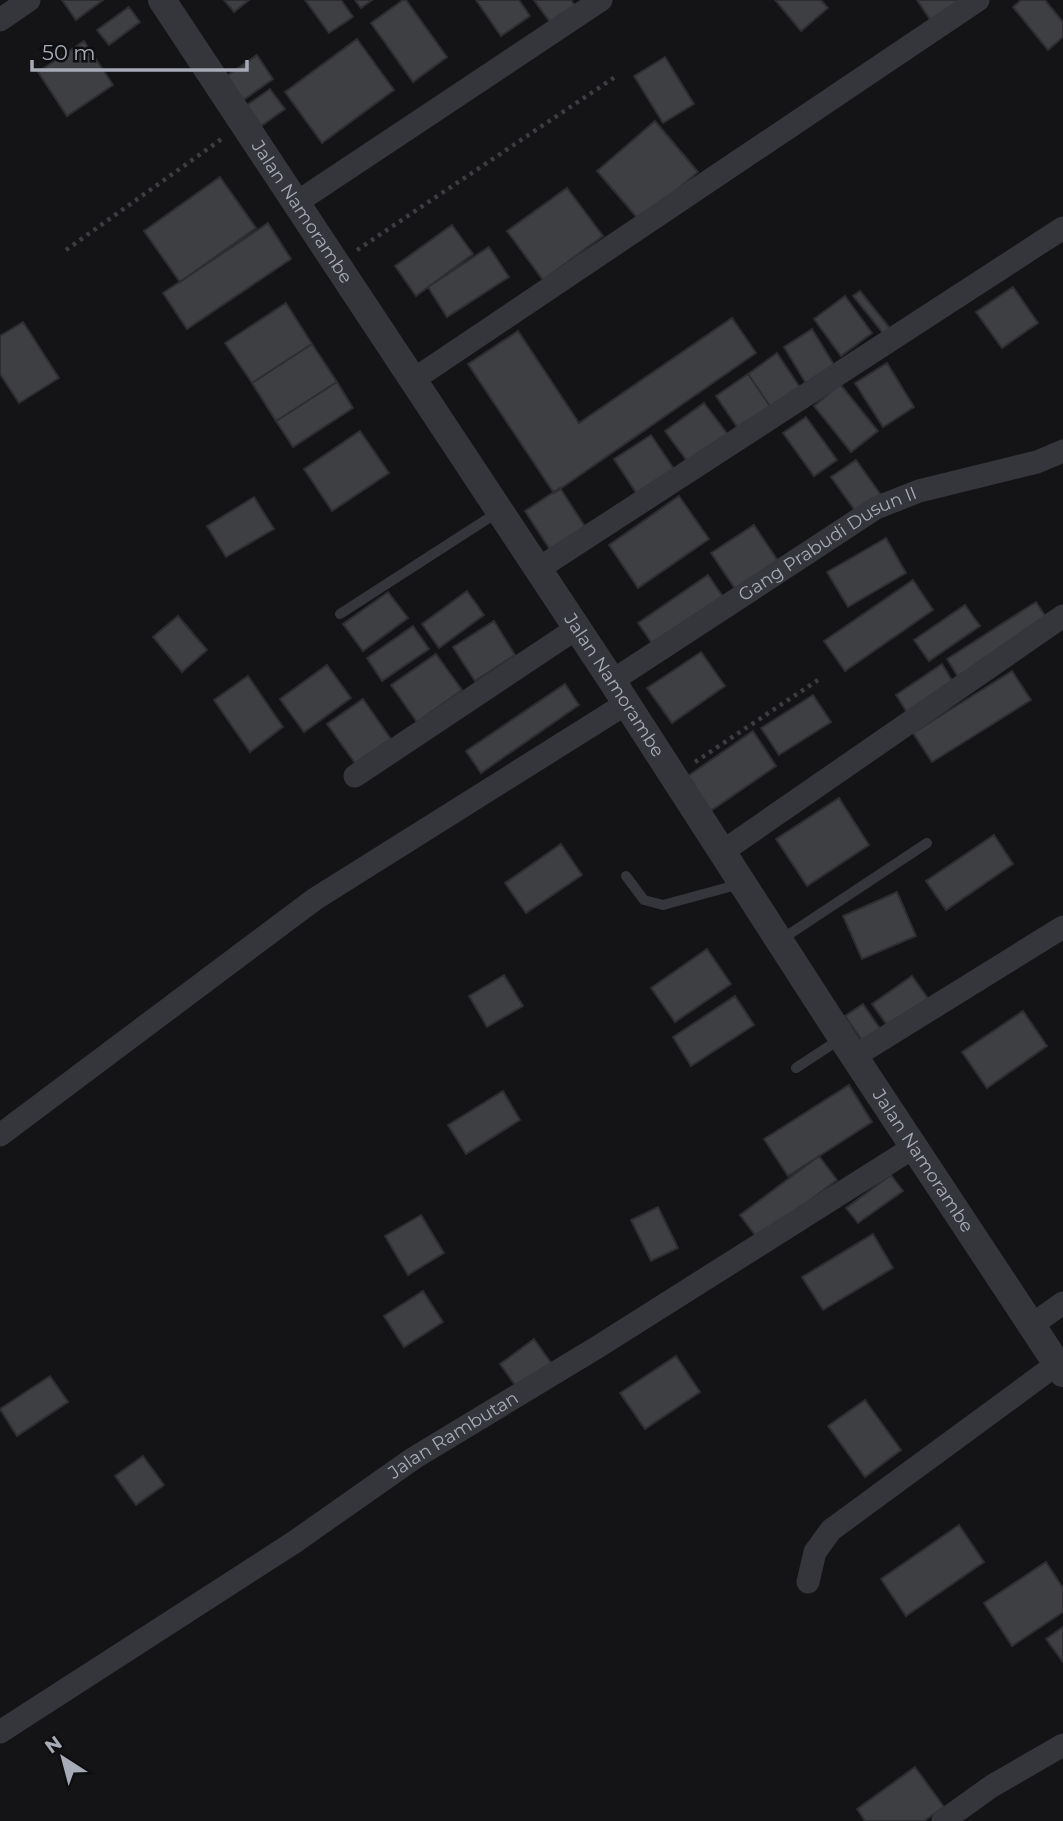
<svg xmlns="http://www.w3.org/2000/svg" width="1063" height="1821" viewBox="0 0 1063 1821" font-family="Montserrat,sans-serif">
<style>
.building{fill:#3e3f43;stroke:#2e2e32;stroke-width:2}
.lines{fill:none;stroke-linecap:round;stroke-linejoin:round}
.path{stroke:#3b3d42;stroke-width:4.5;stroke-dasharray:3.5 5;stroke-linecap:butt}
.service{stroke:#35363b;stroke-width:10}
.minor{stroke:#35363b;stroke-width:23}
.tertiary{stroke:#35363b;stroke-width:28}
.labels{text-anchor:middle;stroke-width:6;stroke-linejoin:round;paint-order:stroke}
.street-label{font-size:18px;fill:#a6abb7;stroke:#0f0f11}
</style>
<rect width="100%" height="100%" fill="#141416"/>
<!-- building -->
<path class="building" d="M62 0H103L76 20Z
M224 0H249L234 12Z
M305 0H341L353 17 329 33Z
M355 0H372L361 8Z
M403 0H406L447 57 413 82 371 23Z
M476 0H519L530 16 501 36Z
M534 0H571L576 7 552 25Z
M775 0H821L828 8 801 31Z
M917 0H968L933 24Z
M1021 0H1045L1063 22V37L1048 50 1013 7Z
M129 7 140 22 109 45 97 30Z
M357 39 394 90 322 143 285 92Z
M84 41 113 85 67 116 38 72Z
M257 55 273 79 242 101 225 77Z
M665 57 694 104 663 123 634 76Z
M270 89 285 109 261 126 247 105Z
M655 121 698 172 640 221 597 171Z
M220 177 256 228 180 282 144 231Z
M567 188 603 236 543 280 507 231Z
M268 223 291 259 187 329 163 293Z
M452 225 473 254 416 296 395 266Z
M489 247 509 277 447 317 428 287Z
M1013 287 1038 323 1002 348 976 312Z
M860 291 893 332 886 337 853 296Z
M845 296 872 333 841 356 814 319Z
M286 303 312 344 252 383 225 343Z
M732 318 756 353 554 493 468 364 518 331 579 423Z
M23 322 59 378 19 403 0 374V336Z
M812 329 839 373 810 390 784 347Z
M312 344 337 382 276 421 252 383Z
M777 353 803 392 774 412 748 374Z
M887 363 914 407 883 427 855 383Z
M748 374 774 412 742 434 716 396Z
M337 382 353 408 293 447 276 421Z
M840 384 878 431 851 452 814 406Z
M704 403 729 436 690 465 665 431Z
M806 417 837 460 814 476 783 433Z
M360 431 389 473 332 511 304 469Z
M651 435 676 472 639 497 614 459Z
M856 460 881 495 856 512 831 477Z
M560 488 586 528 551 551 525 511Z
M679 496 709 539 638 588 609 545Z
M254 497 274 529 226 557 207 526Z
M754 525 780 564 738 593 711 553Z
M886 538 906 573 848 607 827 572Z
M708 575 726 601 656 649 638 623Z
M913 580 933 610 845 671 824 641Z
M467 591 484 615 439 648 422 624Z
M388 592 408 618 363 651 343 624Z
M1036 602 1050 623 960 680 947 659Z
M965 605 980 626 929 661 914 640Z
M178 616 207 650 182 672 153 637Z
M494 621 515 655 475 681 453 647Z
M413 626 429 649 382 681 367 658Z
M701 652 725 686 672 723 647 688Z
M436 654 462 690 417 722 391 685Z
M942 664 956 687 910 717 896 695Z
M327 665 351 698 304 732 280 699Z
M1012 671 1031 700 932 762 913 733Z
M248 676 283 727 250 752 214 700Z
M565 684 579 705 481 773 466 751Z
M813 695 831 722 779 755 761 728Z
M363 699 391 739 355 763 327 724Z
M753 731 776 766 709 812 685 778Z
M839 798 869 845 807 886 776 839Z
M994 835 1013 864 946 910 926 881Z
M561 844 582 875 526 913 505 883Z
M897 892 916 936 862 959 843 916Z
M707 949 731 984 675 1022 651 988Z
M504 975 523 1006 487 1027 469 996Z
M912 976 932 1004 892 1032 872 1004Z
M735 996 754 1025 691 1066 673 1037Z
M863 1004 881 1030 863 1042 845 1016Z
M1023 1011 1047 1046 987 1088 962 1052Z
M849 1085 872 1122 788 1176 764 1139Z
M503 1091 520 1120 466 1154 448 1125Z
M819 1156 837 1180 758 1239 740 1215Z
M891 1175 903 1191 858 1223 846 1208Z
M658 1207 678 1248 651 1261 631 1220Z
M421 1215 444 1253 408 1275 385 1236Z
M873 1234 893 1268 823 1310 802 1277Z
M423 1291 443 1322 404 1347 384 1316Z
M534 1339 554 1367 520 1392 500 1364Z
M676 1356 700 1392 645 1429 620 1393Z
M50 1376 68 1402 17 1436 0 1409Z
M865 1400 901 1450 865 1477 828 1426Z
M143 1456 164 1485 136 1505 115 1476Z
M959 1525 984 1562 906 1616 881 1579Z
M1046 1562 1063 1588V1612L1012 1646 984 1603Z
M1063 1627V1662L1046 1639Z
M915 1767 944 1807 924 1821H865L857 1809Z"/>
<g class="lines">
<!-- path -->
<path class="path" d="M66 250 223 138
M357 250 615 77
M695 762 818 680"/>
<!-- service -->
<path class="service" d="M340 614 498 512
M626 876 644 900 663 905 740 884
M779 941 927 843
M796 1068 840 1039"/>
<!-- minor -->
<g class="minor">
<path d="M0 20 29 0"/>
<path d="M296 203 601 0"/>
<path d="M413 380 978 0"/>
<path d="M538 569 1063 228"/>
<path id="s1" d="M612 681 876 508 919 491 1037 462 1063 451"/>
<path d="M355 776 577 628"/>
<path d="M722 852 1063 616"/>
<path d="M855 1056 1063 927"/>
<path d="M0 1135 315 899 627 703"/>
<path d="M1032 1325 1063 1303"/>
<path d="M808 1582 815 1552 831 1530 1057 1364"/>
<path id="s2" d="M0 1732 293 1543 414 1458 596 1348 914 1147"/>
<path d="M943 1821 992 1786 1063 1745"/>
</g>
<!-- tertiary -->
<path class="tertiary" id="s3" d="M162 0 612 681 842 1038 1063 1373"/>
</g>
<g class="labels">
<!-- street labels -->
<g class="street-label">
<text dy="6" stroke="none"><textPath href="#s3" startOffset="254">Jalan Namorambe</textPath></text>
<text dy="6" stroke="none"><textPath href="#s1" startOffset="256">Gang Prabudi Dusun II</textPath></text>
<text dy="6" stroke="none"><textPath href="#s3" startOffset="821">Jalan Namorambe</textPath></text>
<text dy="6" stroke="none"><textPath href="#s3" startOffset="1388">Jalan Namorambe</textPath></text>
<text dy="6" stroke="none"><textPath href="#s2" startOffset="542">Jalan Rambutan</textPath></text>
</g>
</g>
<!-- north arrow -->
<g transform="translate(63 1758) rotate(324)" stroke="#0f0f11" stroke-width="5" paint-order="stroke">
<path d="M0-5L12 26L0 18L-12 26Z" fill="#a6abb7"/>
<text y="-10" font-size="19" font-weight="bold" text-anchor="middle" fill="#a6abb7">N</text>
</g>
<!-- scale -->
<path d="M32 60v10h215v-10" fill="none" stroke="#a6abb7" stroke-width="3.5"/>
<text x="42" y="60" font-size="21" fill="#a6abb7" stroke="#0f0f11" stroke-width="5" paint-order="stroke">50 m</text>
</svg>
